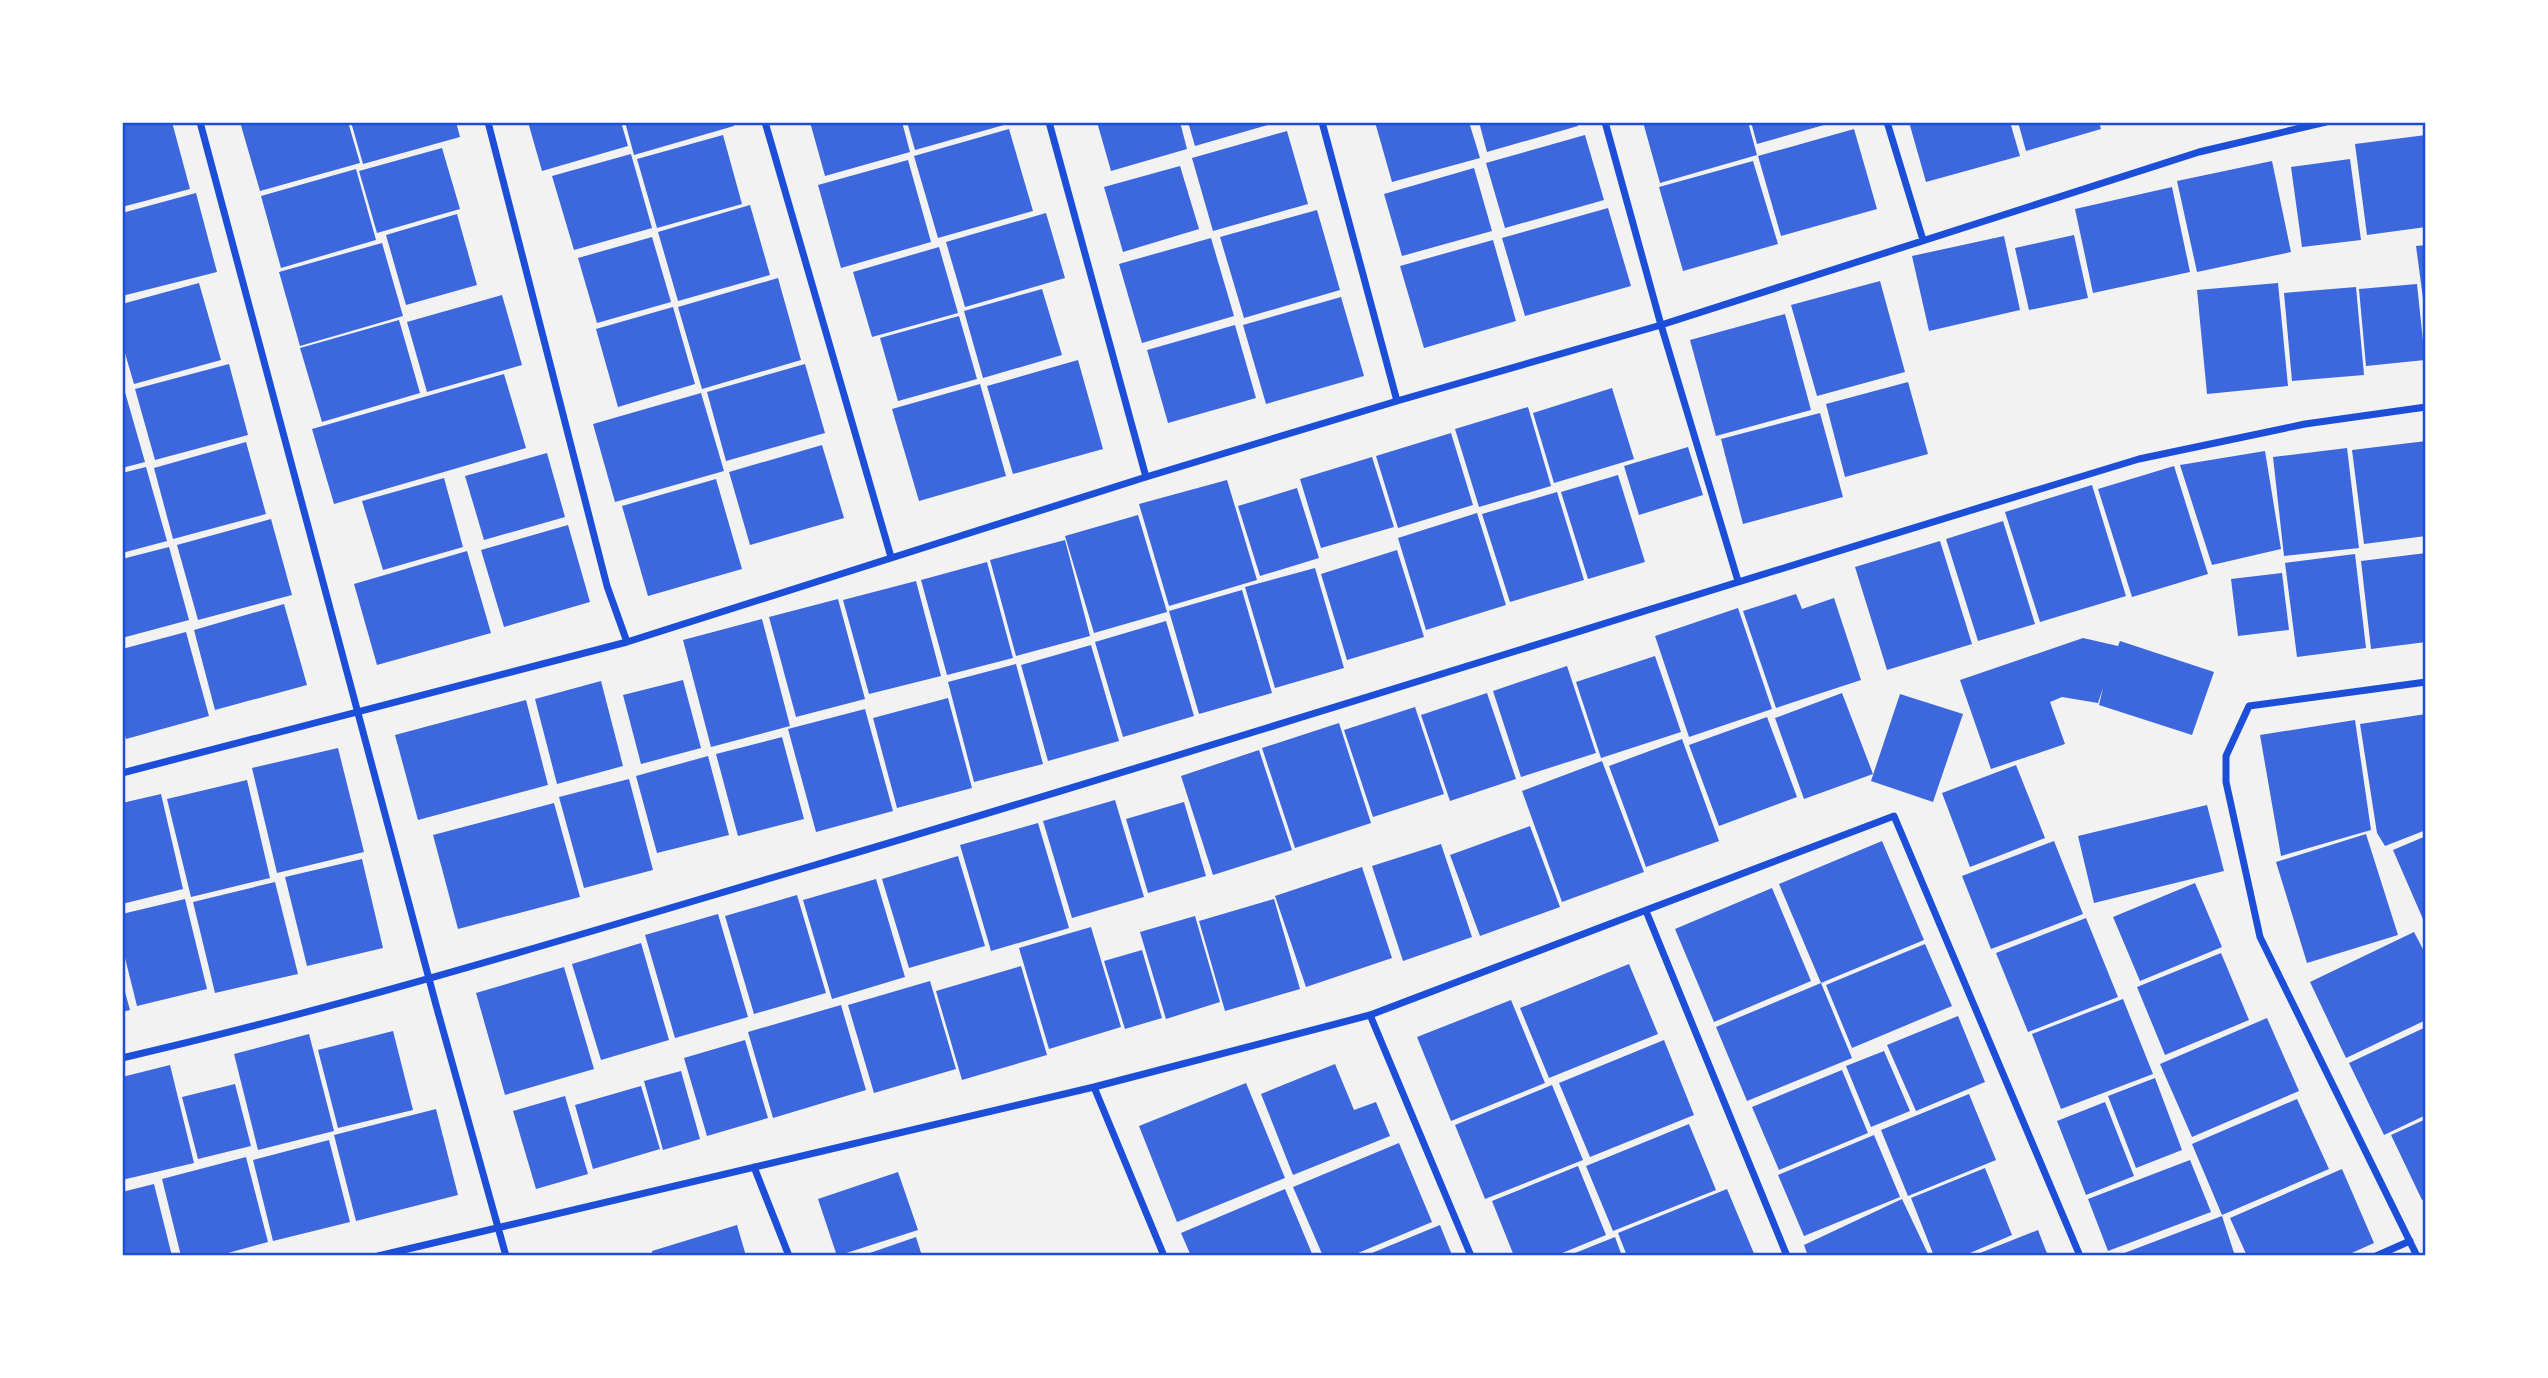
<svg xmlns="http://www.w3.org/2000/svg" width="2548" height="1378" viewBox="0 0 2548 1378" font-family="'Archivo Narrow',sans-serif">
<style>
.building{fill:#3d67dc}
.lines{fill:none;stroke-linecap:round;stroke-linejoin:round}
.minor{stroke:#1d4ed8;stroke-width:7}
.neatline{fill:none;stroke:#1d4ed8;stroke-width:2.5}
</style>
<rect width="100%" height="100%" fill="#f2f2f2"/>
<!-- building -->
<path class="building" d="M122 122H172L190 189 122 207Z
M240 122H348L360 163 260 191Z
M351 122H456L460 137 363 164Z
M528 122H621L628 146 542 171Z
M625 122H733L734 126 634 155Z
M810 122H902L910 152 825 176Z
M907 122H1011V123L915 150Z
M1097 122H1180L1187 149 1111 171Z
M1188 122H1275V123L1195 146Z
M1375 122H1469L1480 158 1392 182Z
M1479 122H1577L1578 126 1487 152Z
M1643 122H1748L1757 155 1660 183Z
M1751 122H1831V123L1757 144Z
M1909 122H2010L2020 156 1926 182Z
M2018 122H2099L2101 129 2026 151Z
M1009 129 1033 211 938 238 914 156Z
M1854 129 1877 209 1781 236 1758 156Z
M1287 131 1308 204 1213 231 1192 158Z
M723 135 742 204 657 228 637 159Z
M1585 135 1604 200 1505 228 1486 163Z
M2426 135V227L2367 235 2355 144Z
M442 148 460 209 377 233 359 171Z
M631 154 652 228 574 250 552 176Z
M2350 159 2361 240 2302 247 2291 167Z
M908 160 931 242 841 268 818 185Z
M1753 161 1778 244 1683 271 1659 187Z
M2272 161 2291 252 2197 272 2177 181Z
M1180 166 1199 229 1123 252 1104 187Z
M1474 168 1492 231 1402 256 1384 194Z
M356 169 376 240 281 268 261 196Z
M2172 187 2190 272 2093 293 2075 209Z
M196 193 217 272 122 296V213Z
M750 205 770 275 678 301 658 232Z
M1608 208 1631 286 1525 316 1502 238Z
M1317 210 1340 290 1244 318 1220 237Z
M1046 213 1065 278 965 307 946 242Z
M457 214 477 285 406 305 386 235Z
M2074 235 2088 298 2029 310 2015 248Z
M2004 236 2020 310 1929 331 1912 256Z
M652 237 671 302 597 323 578 258Z
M1211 238 1234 316 1142 343 1119 264Z
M1493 240 1516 321 1424 348 1400 266Z
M382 243 403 316 300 346 279 272Z
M2426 245V306H2424L2416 246Z
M939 247 958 313 872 337 853 272Z
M778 278 801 360 702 389 678 307Z
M1880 281 1905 372 1817 396 1791 305Z
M199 283 221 360 134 384 122 343V304Z
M2278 283 2288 386 2207 394 2197 290Z
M2417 284 2425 360 2366 366 2359 289Z
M2356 287 2364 375 2292 381 2284 293Z
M1042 289 1062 355 983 378 964 311Z
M502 295 522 365 427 392 407 322Z
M1341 297 1364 376 1266 404 1243 325Z
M673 307 695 384 618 407 596 329Z
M1785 314 1811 410 1716 436 1690 340Z
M959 316 977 379 898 401 880 338Z
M399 320 420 393 322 422 300 348Z
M1235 325 1256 398 1168 423 1147 350Z
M1078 360 1103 449 1013 474 987 386Z
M229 364 248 435 155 460 135 389Z
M805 364 825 433 726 461 707 392Z
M504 374 526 448 334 504 312 429Z
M1908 382 1928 454 1845 477 1826 404Z
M980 384 1006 476 919 501 892 409Z
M1612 388 1634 459 1554 483 1533 413Z
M125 392 145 462 122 468V393Z
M701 393 724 471 615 502 593 424Z
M1528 407 1551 486 1479 507 1455 429Z
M1820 413 1843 497 1743 524 1721 439Z
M1451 433 1473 505 1398 528 1376 456Z
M2426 441V536L2364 544 2352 450Z
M246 442 266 514 173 539 154 468Z
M822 445 844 518 750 545 729 472Z
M1688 447 1703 495 1639 515 1624 466Z
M2347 448 2359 548 2284 556 2273 457Z
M2265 451 2281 549 2212 565 2180 465Z
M547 453 565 517 484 540 465 476Z
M1372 457 1394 527 1321 548 1300 479Z
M2174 466 2208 574 2132 597 2098 489Z
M146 467 167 541 122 553V473Z
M1618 475 1645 562 1588 579 1561 492Z
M444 478 463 547 383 570 362 501Z
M716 479 742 569 648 596 622 506Z
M1227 480 1257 580 1169 606 1139 504Z
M2092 485 2126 596 2040 622 2005 512Z
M1297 488 1319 558 1260 576 1238 506Z
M1557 492 1584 580 1510 602 1482 514Z
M1477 513 1506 605 1426 630 1398 538Z
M1138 515 1167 612 1094 633 1065 536Z
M271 519 292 595 198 620 177 545Z
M2003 521 2035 624 1978 641 1946 539Z
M568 525 590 602 504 627 481 550Z
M1065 540 1090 636 1016 656 990 560Z
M1940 541 1972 644 1887 670 1855 567Z
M169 547 189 620 122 638V559Z
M1397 550 1424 637 1347 660 1321 574Z
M467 551 491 633 377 665 354 584Z
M2426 553V642L2371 649 2361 561Z
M2355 554 2366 648 2297 657 2285 563Z
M987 562 1013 658 947 675 921 580Z
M1315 568 1344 668 1275 688 1245 587Z
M2282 573 2289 630 2238 636 2231 579Z
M916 581 941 676 869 694 843 600Z
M1242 590 1272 693 1199 714 1169 611Z
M1796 594 1802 609 1834 598 1861 680 1776 708 1743 611Z
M838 599 865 699 796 717 769 617Z
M284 604 307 685 215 710 194 630Z
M1738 608 1772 709 1689 737 1655 636Z
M762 619 790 726 711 747 683 640Z
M1166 621 1194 716 1123 737 1095 642Z
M186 632 209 716 126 739 122 726V649Z
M2083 638 2118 646 2120 641 2214 672 2192 735 2099 705 2103 688 2098 703 2062 697 2050 702 2065 744 1991 769 1960 680Z
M1091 645 1119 741 1048 761 1021 665Z
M1655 656 1681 732 1601 758 1576 682Z
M1016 664 1043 764 974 782 948 682Z
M1567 666 1596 753 1521 777 1493 691Z
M683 680 701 748 641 764 623 695Z
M601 681 623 766 557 784 535 699Z
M1487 693 1516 779 1450 801 1421 715Z
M1842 693 1873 774 1804 799 1775 718Z
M1900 694 1963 714 1933 802 1871 781Z
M948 698 972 788 897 808 873 718Z
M526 700 548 785 418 820 395 735Z
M1415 707 1444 794 1373 817 1344 730Z
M865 709 893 811 816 832 788 729Z
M2426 714V830L2385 846 2377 833 2360 724Z
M1767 717 1797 797 1719 826 1689 745Z
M2355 720 2371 830 2281 856 2260 735Z
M1339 723 1371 823 1295 848 1262 748Z
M782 737 804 819 738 836 716 754Z
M1682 739 1719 841 1646 867 1609 766Z
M338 748 364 852 277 873 252 768Z
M1259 750 1292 850 1213 875 1181 776Z
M708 756 729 835 657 853 636 776Z
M1602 761 1644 872 1562 902 1522 791Z
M2016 765 2045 838 1970 867 1942 793Z
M629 779 653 870 584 888 559 797Z
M247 780 270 878 191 897 167 799Z
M161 794 183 889 122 904V803Z
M1115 800 1144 897 1072 918 1043 821Z
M1184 802 1206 876 1148 893 1126 819Z
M554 803 580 897 458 929 433 835Z
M2207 805 2224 871 2094 903 2078 836Z
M1038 823 1069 928 991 951 960 845Z
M1530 826 1560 907 1480 936 1450 855Z
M2366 834 2398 935 2307 963 2276 862Z
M2426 836V926L2393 850Z
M1882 841 1924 940 1821 983 1779 884Z
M2054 841 2083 914 1991 949 1962 876Z
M1441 844 1472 937 1403 961 1372 866Z
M958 856 985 946 909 968 882 879Z
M362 859 383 948 307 966 285 877Z
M1362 867 1392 958 1306 987 1275 896Z
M876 879 905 977 832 999 803 900Z
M275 882 298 974 215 993 193 902Z
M2195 883 2222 947 2140 981 2113 917Z
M1772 888 1811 981 1714 1022 1675 929Z
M797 895 826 993 754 1014 725 916Z
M185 899 207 989 137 1006 122 946V914Z
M1274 899 1300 989 1225 1011 1199 921Z
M718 914 748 1017 675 1038 645 935Z
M1195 916 1220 1002 1166 1019 1140 932Z
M2086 918 2118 997 2028 1032 1996 953Z
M1091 927 1121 1027 1049 1049 1019 948Z
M2414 932 2426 955V1020L2346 1058 2310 982Z
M641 943 669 1040 601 1060 572 964Z
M1925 944 1952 1006 1852 1048 1826 985Z
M1142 950 1162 1018 1125 1029 1104 961Z
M2221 953 2249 1020 2165 1055 2137 987Z
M1629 964 1658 1034 1549 1078 1520 1008Z
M1021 966 1047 1055 962 1080 936 991Z
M564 967 594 1069 505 1095 476 993Z
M122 981 130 1010 122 1012Z
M930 981 956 1069 874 1093 848 1005Z
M1821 983 1852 1058 1747 1101 1716 1027Z
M2123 999 2153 1074 2061 1109 2032 1034Z
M1511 1000 1545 1083 1451 1121 1417 1037Z
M841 1005 866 1090 773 1118 748 1032Z
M1958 1016 1985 1082 1916 1111 1887 1045Z
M2267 1018 2299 1091 2192 1137 2160 1064Z
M2426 1027V1115L2384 1135 2349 1063Z
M393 1031 413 1110 338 1128 318 1050Z
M309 1034 334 1131 258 1150 234 1054Z
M745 1040 768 1118 707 1136 684 1058Z
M1664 1040 1694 1115 1590 1157 1559 1083Z
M1884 1051 1910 1111 1871 1127 1846 1066Z
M1335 1064 1354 1110 1376 1102 1390 1136 1293 1175 1261 1094Z
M170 1065 194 1163 122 1180V1077Z
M1842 1070 1868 1133 1779 1170 1752 1107Z
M681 1071 700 1139 663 1150 644 1081Z
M2155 1078 2182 1150 2136 1168 2108 1096Z
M1246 1083 1285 1178 1177 1222 1139 1126Z
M235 1084 251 1146 198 1159 182 1097Z
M1552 1085 1583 1160 1485 1199 1455 1125Z
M641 1086 660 1149 593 1169 575 1105Z
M1969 1094 1996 1160 1908 1196 1881 1130Z
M565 1096 588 1174 536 1189 513 1111Z
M2297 1099 2329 1169 2222 1215 2192 1144Z
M2105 1102 2134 1176 2086 1195 2057 1121Z
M436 1109 458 1195 356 1221 334 1135Z
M2426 1119V1198L2422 1200 2391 1135Z
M1689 1124 1716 1190 1613 1231 1586 1166Z
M1874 1135 1900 1197 1804 1236 1778 1175Z
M329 1140 350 1222 273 1241 253 1160Z
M1399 1143 1432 1222 1351 1256H1323L1293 1187Z
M246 1157 268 1242 217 1256H181L162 1179Z
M2190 1160 2211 1212 2108 1251 2088 1199Z
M1578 1166 1606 1235 1555 1256H1514L1492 1201Z
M1985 1168 2012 1235 1963 1256H1934L1911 1198Z
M2342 1169 2374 1243 2345 1256H2247L2230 1218Z
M898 1172 918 1230 837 1256 818 1199Z
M154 1184 172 1256H122V1192Z
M1285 1189 1313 1256H1191L1181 1233Z
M1727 1189 1755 1256H1627L1618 1233Z
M1902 1199 1929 1256H1808L1804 1245Z
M2222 1216 2235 1256H2119V1255Z
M737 1225 746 1256H653L652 1251Z
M1440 1225 1452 1255H1367Z
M2038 1230 2048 1256H1975V1255Z
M916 1237 922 1256H864V1255Z
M1615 1237 1622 1256H1570V1255Z"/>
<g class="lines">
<!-- minor -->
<path class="minor" d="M200 122 436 1005 506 1256
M488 122 607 586 627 642
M765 122 891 557
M1049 122 1146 477
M1322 122 1397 401
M1605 122 1661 325 1738 581
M1887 122 1923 240
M122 773 627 642 1146 477 1397 401 1661 325 2199 152 2326 122
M1646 911 1787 1256
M1370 1015 1471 1256
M122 1058C356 1004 585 933 815 865 1257 734 1697 593 2139 459L2305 424 2426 407
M1094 1087 1164 1256
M754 1167 789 1256
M378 1256 1094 1087 1370 1015 1894 816 2080 1256
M2376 1256 2410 1241
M2417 1256 2260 937 2226 782V756L2249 706 2426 682"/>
</g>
<!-- border -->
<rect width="2548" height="1378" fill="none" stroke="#ffffff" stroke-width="248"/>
<rect x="124" y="124" width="2300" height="1130" class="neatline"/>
</svg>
